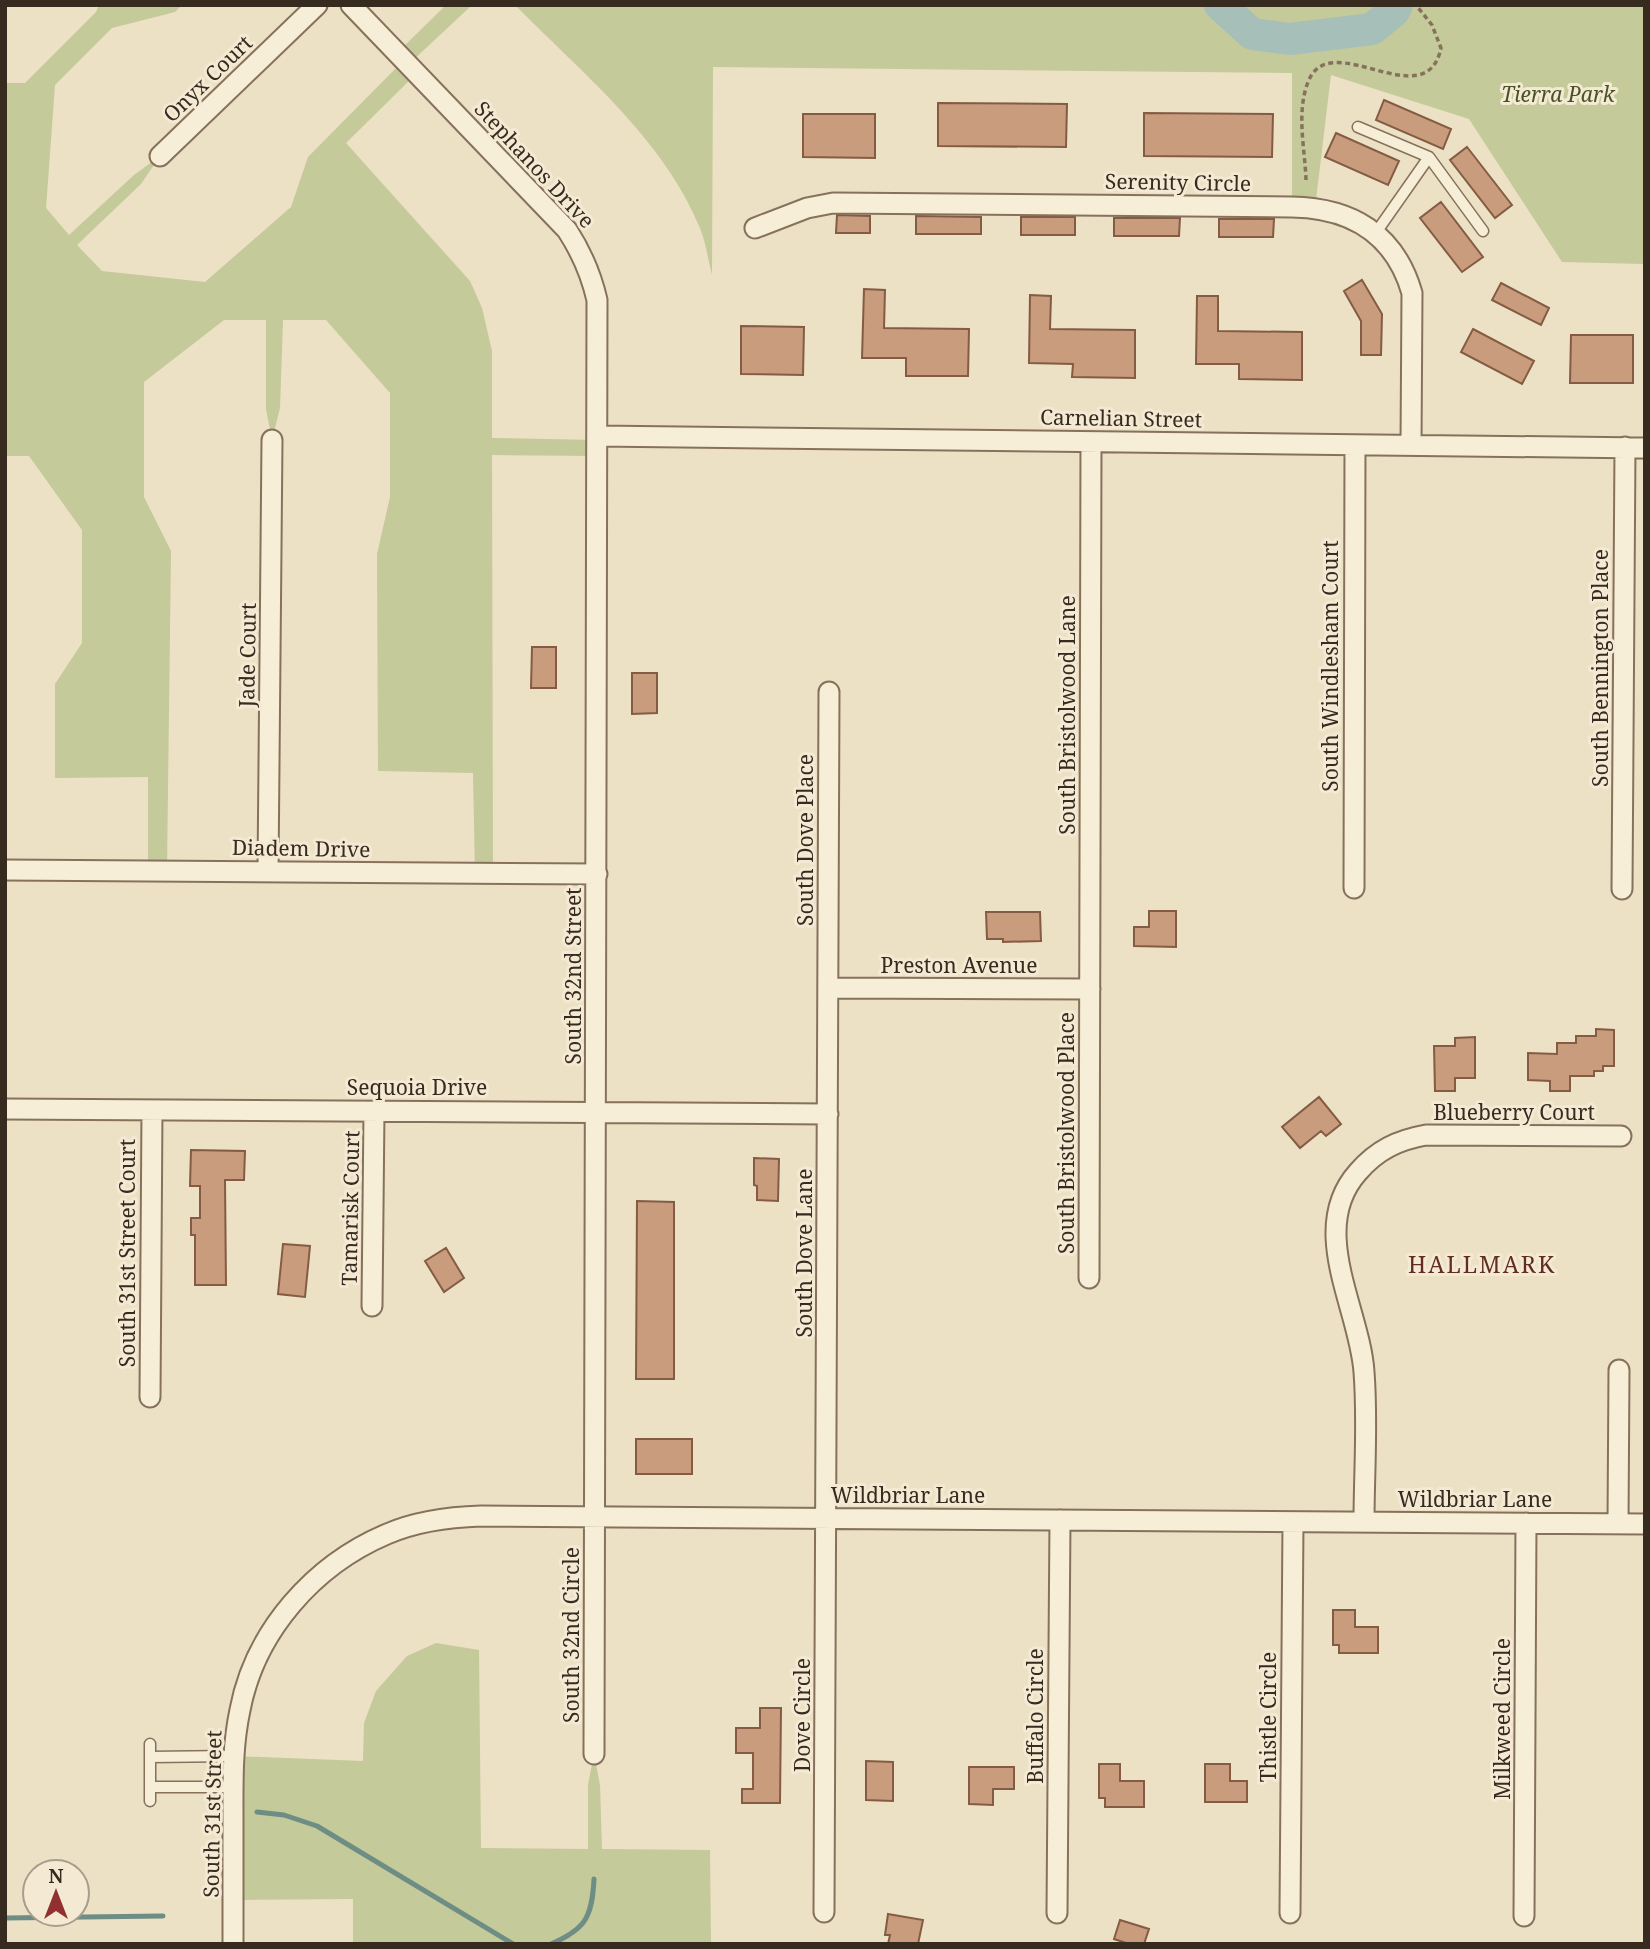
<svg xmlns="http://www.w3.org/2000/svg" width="1650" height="1949" viewBox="0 0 1650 1949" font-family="'Noto Serif',serif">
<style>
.green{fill:#c4ca99}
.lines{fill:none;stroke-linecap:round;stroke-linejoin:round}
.stream{stroke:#6e8d85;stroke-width:5}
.river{stroke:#a6bfb8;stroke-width:32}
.building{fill:#c89c7d;stroke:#845c43;stroke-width:2}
.service-casing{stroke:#86725c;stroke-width:13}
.minor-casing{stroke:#86725c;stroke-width:23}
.path{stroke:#86725c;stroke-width:3.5;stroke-dasharray:5 3.5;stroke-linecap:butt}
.service{stroke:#f7eed8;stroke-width:10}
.minor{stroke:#f7eed8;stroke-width:19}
.labels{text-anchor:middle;stroke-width:6;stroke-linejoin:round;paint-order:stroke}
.street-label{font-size:21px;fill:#372a1f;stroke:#f4ead4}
.park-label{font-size:21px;font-style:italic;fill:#475227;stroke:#f4ead4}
.neighbourhood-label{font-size:23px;letter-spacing:2px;fill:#612e21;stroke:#f4ead4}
</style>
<rect width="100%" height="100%" fill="#ece0c5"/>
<!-- green -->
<path class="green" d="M99 5H182L175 12 112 28 55 85 46 208 69 235 134 175 160 156 141 184 77 245 102 271 205 282 291 207 308 157 404 60 397 53 446 5H472L409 64 417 73 346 143 470 281 482 308 492 351V438L598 440V456L492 455 493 873H475L473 773 378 771 377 554 390 497V393L326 320H283L280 408 272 440 266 409V320H224L144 382V497L171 551 167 870H148V777L55 778V684L82 643V530L29 456H5V83H25L96 12Z
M515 5H1645V264L1562 262 1469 119 1331 75 1315 208 1292 207V73L713 67 712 275C708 260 706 243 700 228 663 138 582 73 515 5Z
M436 1643 479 1650 481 1848 588 1849V1785L594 1754 600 1785 602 1849 710 1850 711 1944H353V1899L233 1900V1756L363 1761 364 1723 376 1691 407 1656Z"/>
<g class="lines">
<!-- stream -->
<path class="stream" d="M257 1812 284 1815 317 1826 513 1944
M5 1918 163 1916
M551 1944C586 1929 592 1917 594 1879"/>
<!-- river -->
<path class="river" d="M1220 5 1252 34 1290 39 1372 29 1394 11 1397 5"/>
</g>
<!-- building -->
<path class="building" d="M1384 100 1451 129 1443 149 1376 120Z
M938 103 1067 104 1066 147 938 146Z
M1144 113 1273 114 1272 157 1144 156Z
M803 114H875V158L803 157Z
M1336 133 1399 161 1388 185 1325 157Z
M1467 147 1512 205 1495 218 1450 160Z
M1441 202 1483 257 1462 272 1420 218Z
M837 215 870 216V233H836Z
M916 216 981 217V234H916Z
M1021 217H1075V235H1021Z
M1114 218H1180L1179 236H1114Z
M1219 219H1274L1273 237H1219Z
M1362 280 1382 314 1381 355H1361V321L1344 291Z
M1501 283 1549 308 1541 325 1492 300Z
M864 289 885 290 884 328 969 329 968 376H906V358H862Z
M1030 295 1051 296 1050 329 1135 330V378L1072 377 1073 364 1029 363Z
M1197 296H1218V331L1302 332V380L1239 379V364H1196Z
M741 326 804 327 803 375 741 374Z
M1473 329 1534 361 1522 384 1461 352Z
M1571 335H1633V383H1570Z
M532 647H556V688H531Z
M632 673H657V713L632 714Z
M1149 911H1176V947L1134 946V927H1149Z
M986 912H1040L1041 941 1003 942V939H987Z
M1596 1029 1614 1030V1066H1603V1071H1594V1076H1570V1091H1550V1081L1528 1080V1053L1557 1054V1043H1576V1036H1596Z
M1475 1037V1078H1455V1091H1435L1434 1046H1455V1038Z
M1319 1097 1341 1124 1326 1136 1321 1131 1300 1148 1282 1127Z
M191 1150 245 1151 244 1180H225L226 1285H195V1235H191V1218H200V1186H190Z
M754 1158 779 1159 778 1201 757 1200V1186L754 1185Z
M637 1201 674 1202V1379H636Z
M283 1244 310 1246 305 1297 278 1294Z
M446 1248 464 1278 444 1292 425 1261Z
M636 1439H692V1474H636Z
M1333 1610H1355V1627H1378V1653H1339V1645H1333Z
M760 1708H781L780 1803H742V1789H753V1753H736V1728H760Z
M866 1761 893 1762V1801L866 1800Z
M1099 1764H1120V1781H1144V1807H1105V1798H1099Z
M1205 1764H1230V1781H1247V1802H1205Z
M969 1767H1014V1789H993V1805L969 1804Z
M888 1914 923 1920 918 1944H888L890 1935H885Z
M1120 1920 1149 1929 1144 1944H1129L1114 1939Z"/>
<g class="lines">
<defs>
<path id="service" d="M1358 127 1429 157 1375 234
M1429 157 1483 231
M150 1757 233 1756
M150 1787H233
M150 1801V1744"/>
<path id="minor" d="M351 5 567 230C582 253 591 274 597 300L594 1754
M160 156 317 5
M755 228 807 208 833 203 1292 207C1352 208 1395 234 1412 293L1411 445
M598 436 1645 448
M5 870 597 874
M268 871 272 440
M1354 888 1355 445
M1622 889 1625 447
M829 988 1090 989
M5 1109 828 1114
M1089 1278 1091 442
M372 1306 374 1111
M150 1397 152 1110
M1364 1522C1364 1473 1368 1422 1364 1372 1360 1309 1307 1229 1358 1172 1377 1150 1398 1140 1426 1135L1621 1136
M1618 1524 1619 1370
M824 1912 829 692
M1057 1913 1060 1520
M1290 1913 1293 1522
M1524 1916 1526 1523
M233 1944C233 1903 233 1862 233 1821 233 1784 232 1747 240 1710 255 1631 314 1565 387 1534 417 1521 449 1517 481 1516L1645 1524"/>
</defs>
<!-- service casing -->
<use href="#service" class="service-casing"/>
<!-- minor casing -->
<use href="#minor" class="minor-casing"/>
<!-- path -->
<path class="path" d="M1306 180C1305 149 1296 113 1308 82 1330 25 1426 119 1441 48L1432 25 1416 5"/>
<!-- service -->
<use href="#service" class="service"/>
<!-- minor -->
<use href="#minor" class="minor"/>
</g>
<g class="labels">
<!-- street labels -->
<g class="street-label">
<text transform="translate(208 79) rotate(-44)" y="7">Onyx Court</text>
<text transform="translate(534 165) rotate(47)" y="7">Stephanos Drive</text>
<text transform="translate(1178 183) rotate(1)" y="7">Serenity Circle</text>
<text transform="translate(1121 419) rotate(1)" y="7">Carnelian Street</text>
<text transform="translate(248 655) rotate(-89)" y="7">Jade Court</text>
<text transform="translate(1331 666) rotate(-90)" y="7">South Windlesham Court</text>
<text transform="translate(1601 668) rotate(-90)" y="7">South Bennington Place</text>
<text transform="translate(1068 715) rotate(-90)" y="7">South Bristolwood Lane</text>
<text transform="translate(806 840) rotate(-90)" y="7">South Dove Place</text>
<text transform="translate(301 849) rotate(1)" y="7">Diadem Drive</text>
<text x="959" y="973">Preston Avenue</text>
<text transform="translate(574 976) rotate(-90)" y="7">South 32nd Street</text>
<text x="417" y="1095">Sequoia Drive</text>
<text x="1514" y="1120">Blueberry Court</text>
<text transform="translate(1067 1133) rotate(-90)" y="7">South Bristolwood Place</text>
<text transform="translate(351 1208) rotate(-89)" y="7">Tamarisk Court</text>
<text transform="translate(128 1253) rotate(-90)" y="7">South 31st Street Court</text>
<text transform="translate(805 1253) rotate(-90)" y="7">South Dove Lane</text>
<text x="908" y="1503">Wildbriar Lane</text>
<text x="1475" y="1507">Wildbriar Lane</text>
<text transform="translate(572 1635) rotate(-90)" y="7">South 32nd Circle</text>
<text transform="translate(803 1715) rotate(-90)" y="7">Dove Circle</text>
<text transform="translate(1036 1716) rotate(-90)" y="7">Buffalo Circle</text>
<text transform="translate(1269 1717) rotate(-90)" y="7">Thistle Circle</text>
<text transform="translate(1503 1719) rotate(-90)" y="7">Milkweed Circle</text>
<text transform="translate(213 1814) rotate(-89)" y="7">South 31st Street</text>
</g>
<!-- park labels -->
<g class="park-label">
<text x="1558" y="102">Tierra Park</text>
</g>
<!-- neighbourhood labels -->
<g class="neighbourhood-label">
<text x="1482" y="1273">HALLMARK</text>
</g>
</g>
<!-- border -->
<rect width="1650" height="1949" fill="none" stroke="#372a1f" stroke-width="14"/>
<!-- north arrow -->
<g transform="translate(56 1893)"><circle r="33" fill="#f4ead4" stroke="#a89d8c" stroke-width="2"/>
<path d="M0-5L12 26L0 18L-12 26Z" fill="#922f30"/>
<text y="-10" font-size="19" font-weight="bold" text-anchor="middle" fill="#372a1f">N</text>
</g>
</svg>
